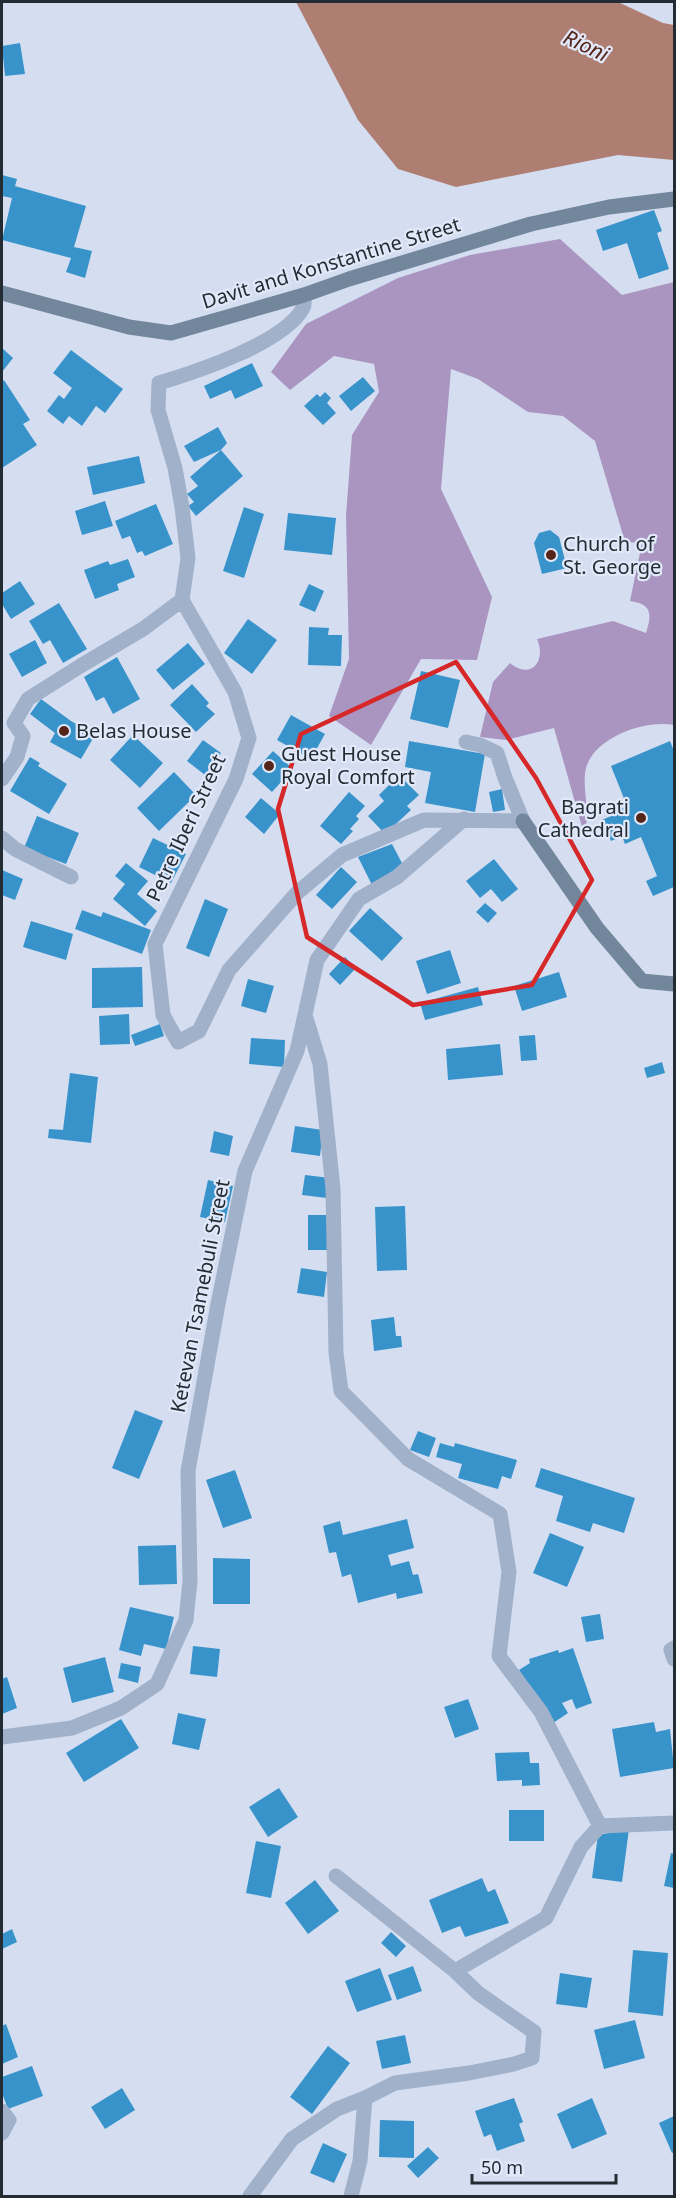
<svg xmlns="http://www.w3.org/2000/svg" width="676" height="2198" viewBox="0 0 676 2198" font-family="'Noto Sans',sans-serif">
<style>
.green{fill:#a995c0}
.water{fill:#af7e73}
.building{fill:#3993cb}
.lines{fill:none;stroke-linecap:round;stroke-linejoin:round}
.street{stroke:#a1b1c9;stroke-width:15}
.secondary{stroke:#72879c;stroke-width:15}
.marked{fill:none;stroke:#d62828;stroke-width:4.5;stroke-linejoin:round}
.poi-dot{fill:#552519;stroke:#e1e8f9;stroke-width:2}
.labels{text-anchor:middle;stroke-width:4.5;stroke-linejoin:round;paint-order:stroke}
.street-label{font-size:20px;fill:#242c33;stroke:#e1e8f9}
.poi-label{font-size:20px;fill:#242c33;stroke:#e1e8f9;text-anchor:start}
.water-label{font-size:21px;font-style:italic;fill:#552519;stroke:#e1e8f9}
</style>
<rect width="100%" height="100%" fill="#d5def1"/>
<!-- green -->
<path class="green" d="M560 239 622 295 674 282V725C644 719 588 739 585 774 583 794 591 814 584 834L554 728 506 740 480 737 493 682 510 663C530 680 547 662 537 639L613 621 646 633C652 614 652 604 630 601L642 543 625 542 595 441 563 416 528 412 478 379 451 369 441 489 492 597 477 660 421 659 371 745 329 716 349 659 346 516 352 435 379 392 374 364 334 356 290 390 271 372 306 324 398 278 470 255Z"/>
<!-- water -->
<path class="water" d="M296 2H618L663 23 674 25V160L618 155 456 187 398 169 358 120Z"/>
<!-- building -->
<path class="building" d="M20 43 25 74 5 76 2 46Z
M2 175 17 179 15 186 86 206 74 247 92 251 85 278 66 272 71 258 2 240 12 198 2 196Z
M654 210 662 231 657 233 669 269 639 279 627 243 603 251 596 230Z
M2 348 13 358 2 372Z
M71 350 123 389 105 413 96 406 82 426 69 416 63 424 47 411 59 395 64 399 72 388 53 373Z
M252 363 263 386 235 399 231 390 210 399 204 386Z
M363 377 375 391 351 411 339 396Z
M4 380 30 420 23 424 37 445 2 468V382Z
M325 392 331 398 327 403 336 413 323 425 304 406 317 394 320 397Z
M218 427 227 443 221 450 194 462 184 446Z
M221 450 243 476 196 516 188 506 194 502 187 494 198 486 190 477Z
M139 456 145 483 93 495 87 467Z
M105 501 113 526 82 535 75 511Z
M156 504 173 544 145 556 142 551 137 553 130 536 122 539 115 521Z
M244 507 264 514 244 578 223 571Z
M288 513 336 518 332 555 284 550Z
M550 530 559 537 567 568 542 574 534 543 539 533Z
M128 559 135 577 117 584 119 590 95 599 84 570 108 561 110 565Z
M20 581 35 604 11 619 2 604V593Z
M309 584 324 591 315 612 299 605Z
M59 603 87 649 63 663 50 640 43 644 29 621Z
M248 619 277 640 252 674 224 653Z
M309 627 329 628 328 635H342L341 666 308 665Z
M35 640 47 663 22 677 9 654Z
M188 643 205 664 173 690 156 670Z
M117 657 140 699 113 714 104 697 96 701 84 677Z
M421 671 460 680 448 728 410 719Z
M192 684 209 703 206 706 215 714 196 732 170 705Z
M41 699 71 721 95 735 81 759 50 742 55 733 30 714Z
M291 715 325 734 316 750 323 754 318 763 277 740Z
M133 735 163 763 140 788 110 760Z
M203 740 221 753 205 775 187 761Z
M409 741 485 754 475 812 425 803 431 772 405 767Z
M670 741 674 751V887L653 896 646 881 657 876 641 837 625 844 622 836 611 841 602 820 613 815 611 812 627 806 611 766Z
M273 751 293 769 272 792 252 774Z
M30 757 40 763 38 766 67 784 49 814 10 791Z
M174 772 196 795 159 831 137 808Z
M399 775 419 795 407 806 411 810 385 834 368 816 384 801 379 795Z
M502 789 505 810 493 812 489 792Z
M349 792 365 806 356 816 359 819 350 829 353 831 341 844 320 826Z
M261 798 280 814 264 834 245 817Z
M37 816 79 833 66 864 24 848Z
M153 838 186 854 171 883 139 867Z
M392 844 404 867 372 885 358 857Z
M494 859 518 889 502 902 491 889 480 898 466 881Z
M126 863 148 881 137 894 157 911 145 926 113 899 125 884 115 876Z
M341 867 357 882 332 909 316 895Z
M2 870 23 879 15 900 2 895Z
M205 899 228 909 209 957 186 948Z
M485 903 497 913 488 923 476 912Z
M370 908 403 938 382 961 349 931Z
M82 910 101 917 103 912 151 930 142 954 75 929Z
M31 921 73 934 66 960 23 947Z
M450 950 461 983 427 994 416 961Z
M345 957 356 968 340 985 329 974Z
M142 967 143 1007 92 1008V968Z
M559 972 567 997 522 1011 514 986Z
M248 979 274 986 266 1013 241 1006Z
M478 987 483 1005 425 1020 420 1003Z
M129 1014 130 1044 100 1045 99 1016Z
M160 1024 164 1036 135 1046 131 1035Z
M535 1035 537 1060 521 1061 519 1036Z
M251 1038 285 1040 284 1067 249 1064Z
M500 1044 503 1075 448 1080 446 1049Z
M662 1062 665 1073 647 1078 644 1068Z
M70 1073 98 1077 91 1143 48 1138 49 1129 63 1130Z
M295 1126 323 1130 320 1156 291 1152Z
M214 1131 233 1136 229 1156 210 1152Z
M305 1175 330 1178 327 1198 302 1195Z
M208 1180 233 1186 225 1222 200 1217Z
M405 1206 407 1270 377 1271 375 1207Z
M308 1215H327V1250H308Z
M301 1268 327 1272 324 1297 297 1293Z
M394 1317 396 1336H401L402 1347 374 1351 371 1320Z
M135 1410 163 1421 139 1479 112 1468Z
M418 1431 436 1438 429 1457 410 1450Z
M440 1443 454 1447 455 1443 517 1460 511 1479 502 1476 498 1489 458 1478 462 1464 436 1457Z
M541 1468 635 1498 624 1533 593 1523 590 1532 556 1521 563 1496 535 1487Z
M235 1470 252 1518 223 1528 206 1480Z
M407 1519 414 1548 388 1555 391 1566 409 1561 413 1575 418 1574 423 1593 397 1599 396 1593 358 1603 351 1574 342 1577 336 1552 329 1553 323 1526 340 1521 343 1535Z
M550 1533 584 1547 567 1587 533 1573Z
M176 1545 177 1584 139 1585 138 1546Z
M213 1558 250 1559V1604H213Z
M130 1607 174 1617 166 1649 144 1644 141 1656 119 1650Z
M600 1614 604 1639 586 1642 581 1617Z
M193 1646 220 1649 217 1677 190 1674Z
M573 1648 592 1703 576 1709 572 1699 562 1703 568 1713 553 1723 519 1670 530 1663 529 1659 558 1650 559 1653Z
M105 1657 114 1692 72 1703 63 1668Z
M121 1663 141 1667 138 1683 118 1678Z
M7 1677 17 1708 2 1714V1679Z
M468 1699 479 1729 455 1738 444 1707Z
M178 1713 206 1719 199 1750 172 1744Z
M121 1719 139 1748 84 1782 66 1753Z
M654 1722 656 1732 670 1729 674 1768 620 1777 612 1729Z
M529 1752 530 1763H539L540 1785 522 1786V1780L497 1781 495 1753Z
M279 1788 298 1817 268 1837 249 1807Z
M509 1810H544V1841H509Z
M629 1829 622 1882 592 1878 598 1835Z
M256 1841 281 1846 271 1898 246 1893Z
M671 1853 674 1854V1888L664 1886Z
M482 1878 488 1892 495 1889 509 1923 465 1937 460 1926 442 1933 429 1900Z
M315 1880 339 1911 308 1934 285 1903Z
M12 1929 17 1942 2 1949V1934Z
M391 1932 406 1946 396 1957 381 1943Z
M633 1950 668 1953 663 2016 628 2012Z
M413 1966 422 1991 397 2000 388 1975Z
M380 1968 392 2000 357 2012 345 1981Z
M560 1973 592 1978 587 2008 556 2004Z
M635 2020 645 2058 604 2069 594 2030Z
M6 2024 18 2057 2 2064V2026Z
M405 2035 411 2063 382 2069 376 2041Z
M328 2046 350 2063 312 2114 290 2097Z
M32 2066 43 2096 8 2109 2 2093V2077Z
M122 2088 135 2110 105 2129 91 2107Z
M514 2098 523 2122 519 2124 525 2141 497 2151 491 2134 484 2137 475 2111Z
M592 2098 607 2134 572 2149 557 2114Z
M674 2116V2152L672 2153 659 2123Z
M380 2120 414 2121V2158L379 2157Z
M323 2143 347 2154 334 2183 310 2173Z
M428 2147 439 2158 418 2178 407 2166Z"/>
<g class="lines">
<!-- street -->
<path class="street" d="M304 295C304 299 305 305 303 308 284 343 196 372 159 383L158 410 175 468 182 507 188 558 182 600 235 692 249 738 236 779 155 944 163 1015 178 1042 199 1031 229 970 297 893 342 855 424 820 523 821 505 778 497 753 480 745 466 742
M2 779 17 757 23 736 14 723 28 699 82 665 143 629 182 600
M2 838 15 849 71 877
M306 1018 320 1064 333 1189 336 1353 341 1391 408 1459 500 1514 509 1572 499 1656 541 1712 600 1826
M674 1648 671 1650 674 1659
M2 1737 72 1728 121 1708 157 1684 186 1620 190 1581 188 1471 218 1304 245 1171 297 1051 317 960 359 899 397 877 464 819
M336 1876 455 1971 478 1993 534 2032 532 2058 514 2064 469 2073 395 2083 365 2098 360 2161 351 2196
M455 1971 546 1918 581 1847 600 1826 674 1823
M2 2111 9 2120 2 2133
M250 2196 292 2139 337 2109 365 2098"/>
<!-- secondary -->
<path class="secondary" d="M2 293 129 327 171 333 304 295 349 279 531 224 609 207 674 199
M523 821 597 928 642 981 674 984"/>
</g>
<!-- marked area -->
<path class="marked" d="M456 662 536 778 592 880 532 985 413 1005 307 937 278 809 301 734Z"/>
<!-- markers -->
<g class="poi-dot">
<circle cx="551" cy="555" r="6"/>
<circle cx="64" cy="731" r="6"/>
<circle cx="269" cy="766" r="6"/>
<circle cx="641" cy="818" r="6"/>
</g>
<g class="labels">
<!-- street labels -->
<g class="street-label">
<text transform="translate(331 263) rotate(-17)" y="7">Davit and Konstantine Street</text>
<text transform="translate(186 828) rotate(-65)" y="7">Petre Iberi Street</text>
<text transform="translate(200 1296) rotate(-79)" y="7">Ketevan Tsamebuli Street</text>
</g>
<!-- poi labels -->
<g class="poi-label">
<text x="563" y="551">Church of<tspan x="563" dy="23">St. George</tspan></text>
<text x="76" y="738">Belas House</text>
<text x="281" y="761">Guest House<tspan x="281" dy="23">Royal Comfort</tspan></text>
<text x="629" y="814" text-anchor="end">Bagrati<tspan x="629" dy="23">Cathedral</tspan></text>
</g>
<!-- water labels -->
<g class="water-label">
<text transform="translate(586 46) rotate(25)" y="7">Rioni</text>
</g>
</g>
<!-- border -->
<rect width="676" height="2198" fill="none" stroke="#242c33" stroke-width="6"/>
<!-- scale -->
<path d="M472 2174v9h144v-9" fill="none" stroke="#242c33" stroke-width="3"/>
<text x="481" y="2174" font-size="18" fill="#242c33" stroke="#e1e8f9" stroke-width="4.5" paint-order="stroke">50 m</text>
</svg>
